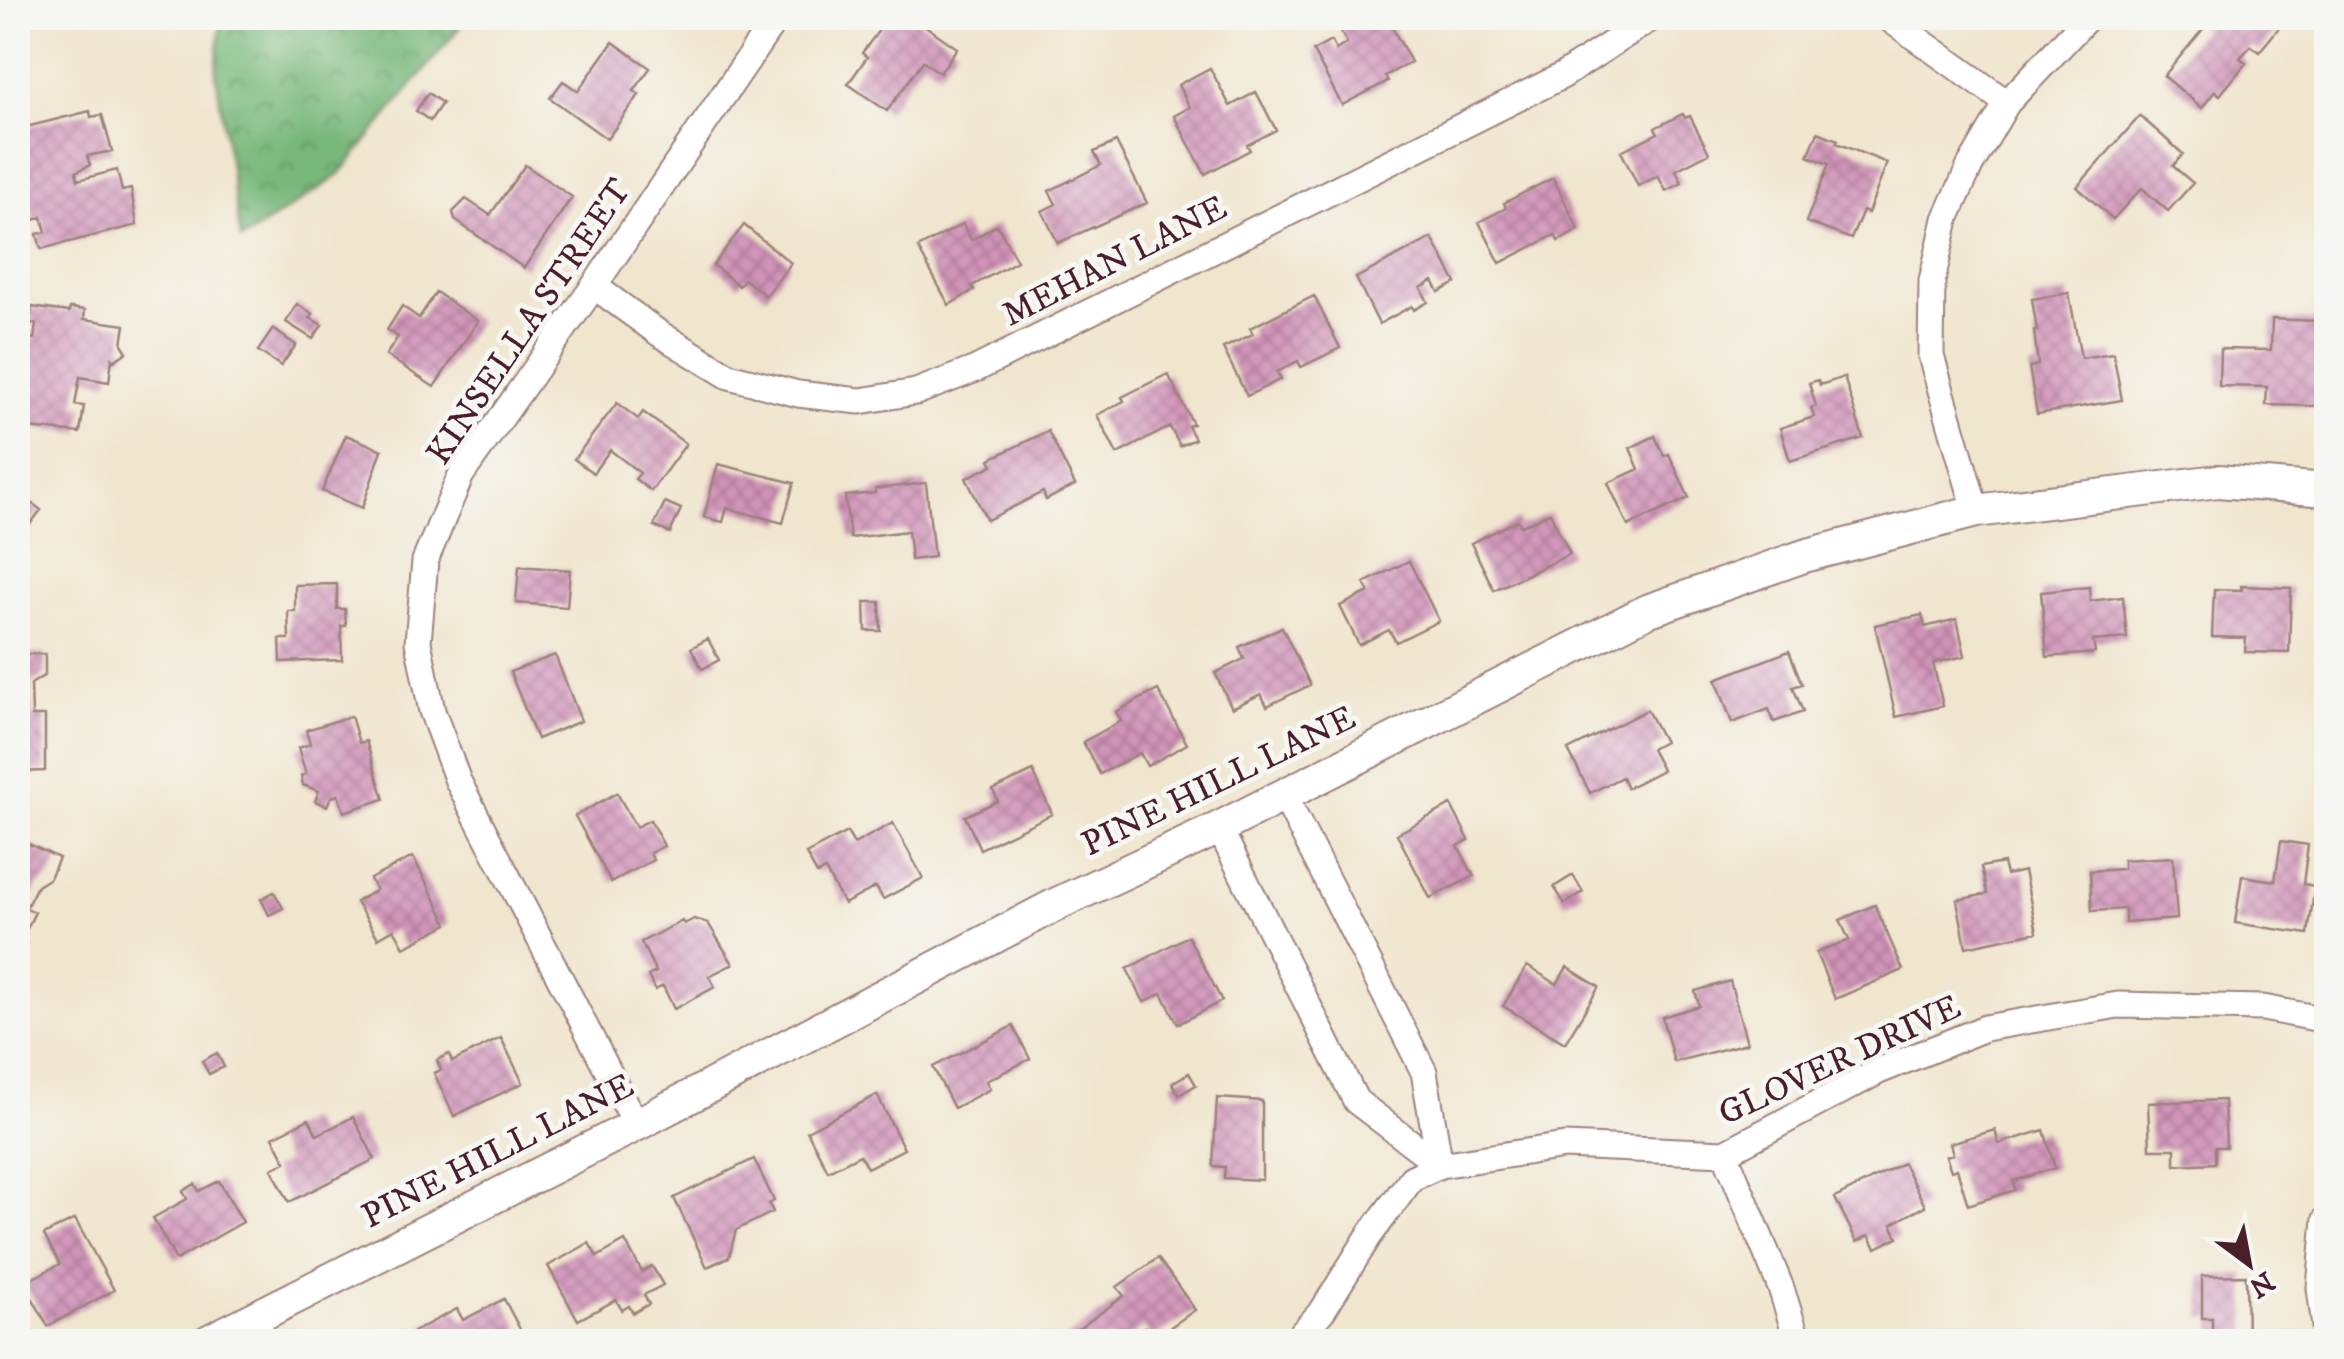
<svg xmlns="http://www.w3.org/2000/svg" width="2344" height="1359" viewBox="0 0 2344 1359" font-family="'IM FELL DW Pica',serif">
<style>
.forest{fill:url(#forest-crowns);stroke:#616c52;stroke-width:2.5}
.building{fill:url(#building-cross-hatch)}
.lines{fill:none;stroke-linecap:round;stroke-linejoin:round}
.minor-casing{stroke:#9d827c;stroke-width:29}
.tertiary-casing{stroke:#9d827c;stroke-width:36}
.minor{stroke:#fff;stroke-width:25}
.tertiary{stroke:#fff;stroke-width:32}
.labels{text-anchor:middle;stroke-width:10;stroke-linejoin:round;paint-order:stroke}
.street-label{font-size:35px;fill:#4a1f2b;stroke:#f6f6f2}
</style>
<defs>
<pattern id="forest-crowns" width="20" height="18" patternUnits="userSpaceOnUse" patternTransform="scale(2.5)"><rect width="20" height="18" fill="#78b87a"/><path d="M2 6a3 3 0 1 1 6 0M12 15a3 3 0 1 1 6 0" fill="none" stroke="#649564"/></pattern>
<pattern id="building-cross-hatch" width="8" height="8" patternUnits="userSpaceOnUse" patternTransform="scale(2.5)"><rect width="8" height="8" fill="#d294ba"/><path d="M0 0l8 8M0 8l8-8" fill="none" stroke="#ac7897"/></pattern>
</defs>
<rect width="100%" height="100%" fill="#f6f6f2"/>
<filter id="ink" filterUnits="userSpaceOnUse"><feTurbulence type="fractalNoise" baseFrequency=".01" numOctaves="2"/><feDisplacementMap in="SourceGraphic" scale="20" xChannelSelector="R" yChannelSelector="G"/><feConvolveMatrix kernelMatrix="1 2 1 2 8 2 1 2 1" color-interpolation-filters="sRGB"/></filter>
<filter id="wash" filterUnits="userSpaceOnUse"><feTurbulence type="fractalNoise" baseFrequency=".0048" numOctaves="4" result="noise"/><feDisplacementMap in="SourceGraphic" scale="40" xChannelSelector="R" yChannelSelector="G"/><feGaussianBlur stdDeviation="2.25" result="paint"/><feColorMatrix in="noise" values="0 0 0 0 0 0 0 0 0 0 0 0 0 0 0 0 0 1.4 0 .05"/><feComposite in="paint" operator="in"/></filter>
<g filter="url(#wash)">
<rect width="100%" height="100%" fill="#f0e5cd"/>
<!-- forest -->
<path class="forest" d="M221 18H467L338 176 241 240 216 75Z"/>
<g id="blocks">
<!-- building -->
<path class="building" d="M888 18H914L957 48 940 73 923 61 887 111 848 84 867 57 862 53Z
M1337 18H1387L1411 62 1385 76 1388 81 1342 105 1313 51 1331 41 1336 50 1347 43 1334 19Z
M2207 18H2287L2259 52 2251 46 2240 58 2246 63 2220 95 2215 91 2202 108 2164 76 2203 29 2199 26Z
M613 42 650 68 634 91 639 95 607 139 550 98 563 81 578 91Z
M1210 68 1230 106 1256 92 1276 130 1247 145 1250 150 1205 174 1174 116 1190 107 1178 85Z
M428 93 442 103 430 121 416 111Z
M90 111 91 117 102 115 112 151 87 156 90 165 76 172 78 180 117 170 122 191 131 189 137 225 41 249 37 234 46 232 42 217 34 220 27 193 20 195 18 187V162H20L18 129Z
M1683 114 1685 118 1690 116 1709 153 1676 170 1682 183 1666 191 1658 176 1638 186 1621 151 1658 133 1655 128Z
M2140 116 2183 154 2173 166 2193 183 2168 211 2142 188 2113 219 2077 187Z
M1818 132 1838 140 1836 143 1887 163 1868 213 1863 211 1851 239 1806 222 1829 164 1808 156Z
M1116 142 1147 203 1058 243 1042 211 1056 204 1049 191 1101 165 1094 152Z
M525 165 572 197 524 268 455 220 453 212 466 199 490 215Z
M1553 178 1579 230 1558 241 1555 235 1500 263 1479 222 1506 208 1504 203Z
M963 224 971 240 997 225 1017 261 972 286 974 290 949 305 918 248Z
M744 225 791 263 766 296 744 279 739 286 713 265Z
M1432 238 1456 283 1439 292 1433 281 1421 288 1428 302 1414 310 1412 306 1379 324 1356 278Z
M436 292 478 321 434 387 386 355 398 337 387 330 402 306 419 318Z
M2069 293 2081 358 2113 353 2122 400 2037 414 2029 367 2038 365 2034 331H2037L2032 299Z
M1314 296 1340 348 1301 367 1298 361 1277 372 1281 379 1247 396 1223 348 1253 334 1250 328Z
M297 304 313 314 310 318 322 325 313 339 286 322Z
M32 307 69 312 70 308 85 310 84 319 125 325 122 344 127 352 114 361 112 358 109 382 80 377 75 405 84 406 80 433 18 427V364H20L25 337 34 339 36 324 30 323Z
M2272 319 2319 321 2316 406 2266 405 2267 387 2219 386 2220 349 2271 350Z
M273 329 296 345 281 366 258 351Z
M1168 374 1193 424 1188 426 1195 439 1180 446 1170 427 1117 454 1097 415 1124 401 1122 397Z
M1844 377 1863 438 1790 461 1780 428 1814 417 1811 408 1816 406 1809 383 1818 380 1820 385Z
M617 403 638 419 643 412 686 444 651 491 635 479 640 473 610 450 593 473 574 459Z
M1048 431 1075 485 1046 500 1043 492 987 520 966 478 993 465 990 459Z
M346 435 382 450 362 508 322 491Z
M1655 436 1664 456 1669 454 1689 498 1628 526 1608 483 1639 469 1630 448Z
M718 464 794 483 783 523 727 508 723 522 704 517Z
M926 483 934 557 911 560 908 531 850 538 845 496 875 493V489Z
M18 493 41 510 24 532H18Z
M665 502 681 509 670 533 654 526Z
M1550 513 1570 554 1494 590 1471 543 1518 520 1521 526Z
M1409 561 1439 621 1396 642 1389 630 1359 645 1340 606 1369 592 1364 583Z
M519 566 570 570 567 607 516 603Z
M337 584V609H345L346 626H341L342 660 281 662 280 639H289L288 611H295V585Z
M2241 586 2291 588 2289 653 2245 652 2246 638 2212 637 2214 589 2242 590Z
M2089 587 2090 601 2123 597 2127 638 2093 641 2095 653 2047 657 2041 592Z
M865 602H880L881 631H866Z
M1922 615 1925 627 1957 619 1965 656 1933 663 1943 706 1896 717 1875 625Z
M1282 627 1310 685 1267 706 1261 694 1232 708 1215 673 1244 659 1239 647Z
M708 639 719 660 702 669 691 648Z
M1789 651 1802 684 1793 687 1803 712 1774 722 1769 709 1732 723 1716 679Z
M18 654H45V675L31 684 32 716H45V771L18 772Z
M555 655 581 721 537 739 510 672Z
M1158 690 1187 744 1147 766 1140 753 1100 774 1083 742 1121 721 1116 712Z
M1647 710 1664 742 1651 749 1662 770 1627 788 1622 777 1590 793 1568 750Z
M351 716 359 743 366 741 384 799 344 812 338 795 331 797 327 806 315 801 319 791 303 785 301 776 306 774 298 748 310 744 306 730Z
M1033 771 1052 814 980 849 965 816 998 801 993 790Z
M617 793 636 827 650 820 664 846 650 853 653 860 611 882 575 816Z
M1451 805 1469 840 1458 846 1474 876 1430 898 1397 834Z
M893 823 923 878 883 899 876 887 844 904 825 870 817 874 806 854 847 832 854 844Z
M18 839 59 858 50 878 37 886 26 908 35 912 23 937 27 944 18 965Z
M2281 841 2308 845 2303 884 2315 886 2308 934 2235 923 2242 876 2275 881Z
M413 857 448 924 404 947 394 929 378 938 356 902 376 890 370 879Z
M2173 857 2177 919 2125 923V909L2092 911 2090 871 2123 869V860Z
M2003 863 2006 875 2024 871 2037 932 1966 947 1957 900 1987 894 1981 867Z
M1573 875 1583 892 1565 904 1554 887Z
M274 892 283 908 269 915 261 899Z
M1875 905 1903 970 1835 999 1816 953 1849 940 1840 920Z
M694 919 708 923 733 964 709 976 715 987 674 1009 663 986 655 990 648 976 656 972 641 942 682 921 684 924Z
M1188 936 1222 1001 1178 1024 1162 993 1144 1002 1127 969Z
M1527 966 1557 984 1567 967 1599 987 1565 1043 1503 1006Z
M1730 981 1747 1043 1674 1062 1662 1017 1699 1006 1695 991Z
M1013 1026 1030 1059 986 1081 990 1089 954 1108 933 1067Z
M501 1038 523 1083 454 1116 434 1073 441 1070 437 1060 449 1054 452 1062Z
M217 1053 224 1067 209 1074 202 1061Z
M1189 1073 1196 1085 1179 1095 1172 1083Z
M877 1095 904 1149 867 1168 860 1155 828 1171 807 1131Z
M1217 1098 1262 1101V1180L1224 1178 1225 1167 1213 1166Z
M2224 1100 2226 1147H2215V1163L2175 1165V1149H2150L2148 1103Z
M353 1117 375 1159 289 1202 272 1169 286 1162 273 1137 309 1119 317 1135Z
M1995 1130 1999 1144 2044 1130 2055 1168 2013 1181 2015 1190 1968 1205 1957 1169 1951 1171 1946 1156 1953 1154 1950 1143Z
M754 1159 774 1201 769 1204 773 1212 736 1230 729 1257 707 1267 674 1198Z
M1903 1163 1925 1206 1892 1224 1898 1237 1876 1248 1869 1235 1857 1242 1835 1198Z
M219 1181 243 1222 176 1260 153 1218 187 1199 183 1191 195 1184 199 1191Z
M75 1219 114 1290 48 1326 24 1283 60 1264 44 1235Z
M625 1241 642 1272 652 1266 663 1285 644 1295 649 1304 633 1313 629 1306 622 1310 616 1300 578 1320 548 1266 589 1243 597 1257Z
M1158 1258 1195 1310 1152 1340 1144 1327 1124 1342H1060L1124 1296 1117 1287Z
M2246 1275 2247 1342H2212V1318H2202V1276Z
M504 1299 523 1335 511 1342H417L413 1332 457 1309 463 1320Z"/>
</g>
</g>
<g filter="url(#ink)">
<use href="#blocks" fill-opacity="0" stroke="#9d827c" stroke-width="2.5"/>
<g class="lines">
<defs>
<path id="minor" d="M1888 18 2007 103
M594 286 660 334 729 376 798 394 860 401 916 392 976 369 1562 76 1651 18
M1976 511 1931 356 1932 281 1946 219 1970 166 2007 103 2087 18
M1283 793 1424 1072 1440 1165
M1219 828 1356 1101 1440 1165
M636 1125 458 781 432 711 418 642 425 561 461 475 594 286 776 18
M1725 1153 1781 1288 1798 1342
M2326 1219 2320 1288 2326 1335
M1294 1342 1323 1310 1369 1236 1412 1178 1440 1165 1565 1146 1725 1153 1879 1071 1985 1028 2118 1005 2263 1008 2326 1020"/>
<path id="tertiary" d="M207 1342 636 1125 1059 903 1219 828 1647 611 1804 556 1976 511 2218 481 2326 490"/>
</defs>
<!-- minor casing -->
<use href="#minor" class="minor-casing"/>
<!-- tertiary casing -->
<use href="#tertiary" class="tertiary-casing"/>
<!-- minor -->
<use href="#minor" class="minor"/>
<!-- tertiary -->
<use href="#tertiary" class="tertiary"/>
</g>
</g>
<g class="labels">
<!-- street labels -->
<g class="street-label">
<text transform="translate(1114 260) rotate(-27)" y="12">MEHAN LANE</text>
<text transform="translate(528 321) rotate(-56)" y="12">KINSELLA STREET</text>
<text transform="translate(1218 780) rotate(-26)" y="12">PINE HILL LANE</text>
<text transform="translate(1839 1059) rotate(-25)" y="12">GLOVER DRIVE</text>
<text transform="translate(497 1150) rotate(-27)" y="12">PINE HILL LANE</text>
</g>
</g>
<!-- margin -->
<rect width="2344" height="1359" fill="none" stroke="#f6f6f2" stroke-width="60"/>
<!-- north arrow -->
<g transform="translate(2249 1264) rotate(148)" stroke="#f6f6f2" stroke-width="8" paint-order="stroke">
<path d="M0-8L18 38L0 25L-18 38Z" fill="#4a1f2b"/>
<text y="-15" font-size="28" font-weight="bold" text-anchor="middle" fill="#4a1f2b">N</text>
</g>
</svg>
